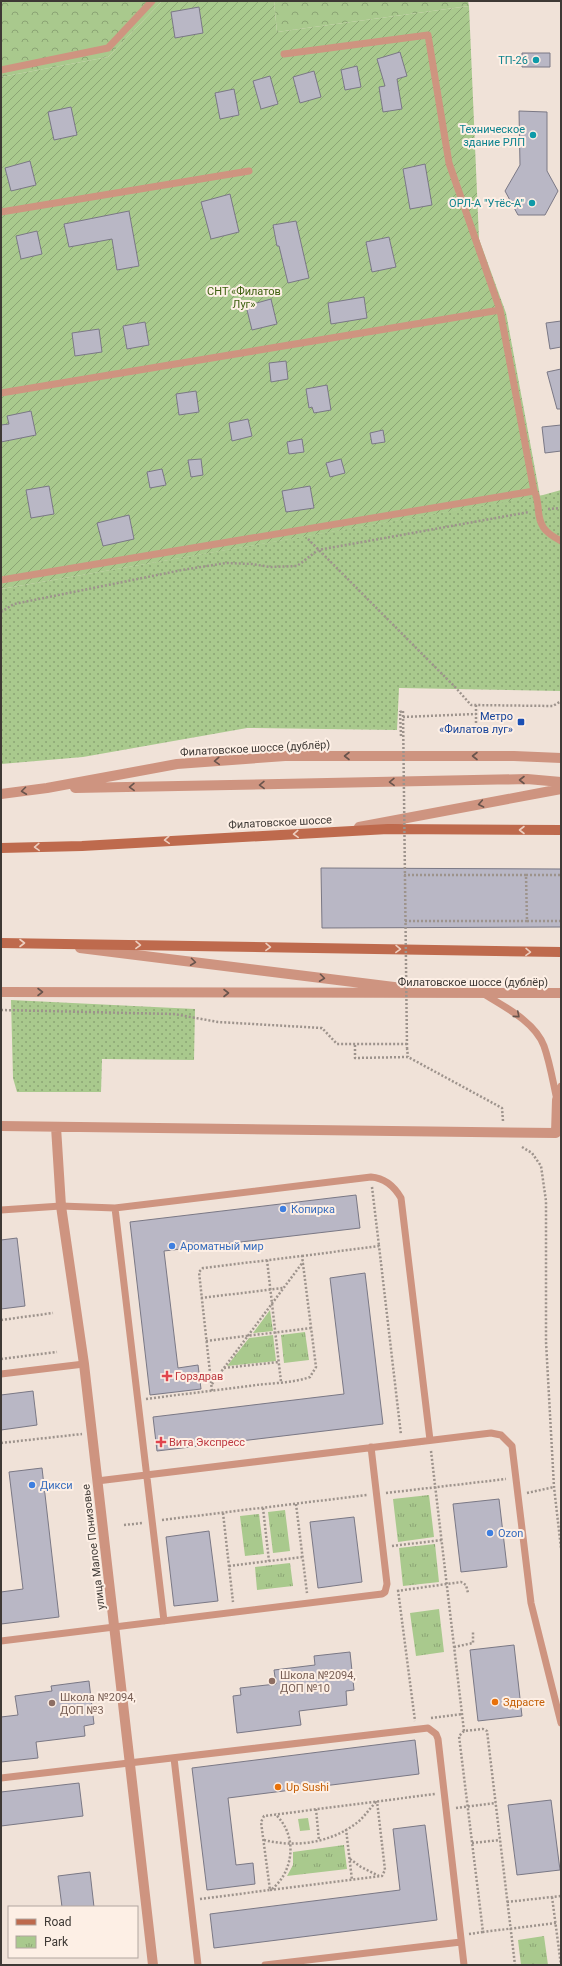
<svg xmlns="http://www.w3.org/2000/svg" width="562" height="1966" viewBox="0 0 562 1966" font-family="Roboto,sans-serif">
<style>
.grass{fill:url(#grass-dots)}
.forest{fill:url(#forest-crowns)}
.park{fill:url(#park-tufts)}
.garden{fill:url(#garden-furrows)}
.building{fill:#b9b7c5;stroke:#7a7885}
.lines{fill:none;stroke-linecap:round;stroke-linejoin:round}
.path{stroke:#9d938c;stroke-width:2.5;stroke-dasharray:2 2;stroke-linecap:butt}
.service{stroke:#ce9480;stroke-width:7}
.minor{stroke:#ce9480;stroke-width:10}
.tertiary{stroke:#ce9480;stroke-width:10}
.secondary{stroke:#be6a4d;stroke-width:10}
.path-bridge{stroke:#9d938c;stroke-width:2.5;stroke-dasharray:2 2;stroke-linecap:butt}
.oneway{stroke:#69544c}
.oneway2{stroke:#edcebf}
.culture-dot{fill:#0f9aa8;stroke:#fdefe5;stroke-width:1.5}
.transit-dot{fill:#1a4fb4;stroke:#fdefe5;stroke-width:1.5}
.shop-dot{fill:#3f7fe0;stroke:#fdefe5;stroke-width:1.5}
.health-dot{fill:#e0444e;stroke:#fdefe5;stroke-width:1.5}
.education-dot{fill:#8d6e63;stroke:#fdefe5;stroke-width:1.5}
.food-dot{fill:#e8710a;stroke:#fdefe5;stroke-width:1.5}
.labels{text-anchor:middle;stroke-width:4;stroke-linejoin:round;paint-order:stroke}
.culture-label{font-size:11px;fill:#0d838f;stroke:#fdefe5;text-anchor:end}
.park-label{font-size:11px;fill:#3e6010;stroke:#fdefe5}
.transit-label{font-size:11px;fill:#164399;stroke:#fdefe5;text-anchor:end}
.street-label{font-size:11px;fill:#3e3935;stroke:#fdefe5}
.shop-label{font-size:11px;fill:#366cbe;stroke:#fdefe5;text-anchor:start}
.health-label{font-size:11px;fill:#be3a42;stroke:#fdefe5;text-anchor:start}
.education-label{font-size:11px;fill:#785e54;stroke:#fdefe5;text-anchor:start}
.food-label{font-size:11px;fill:#c56008;stroke:#fdefe5;text-anchor:start}
</style>
<defs>
<pattern id="grass-dots" width="8" height="8" patternUnits="userSpaceOnUse"><rect width="8" height="8" fill="#a9c98d"/><path d="M2 2h.1M6 6h.1" fill="none" stroke="#8ba474" stroke-width="1.8" stroke-linecap="round"/></pattern>
<pattern id="forest-crowns" width="20" height="18" patternUnits="userSpaceOnUse"><rect width="20" height="18" fill="#a9c98d"/><path d="M2 6a3 3 0 1 1 6 0M12 15a3 3 0 1 1 6 0" fill="none" stroke="#8ba474"/></pattern>
<pattern id="park-tufts" width="24" height="20" patternUnits="userSpaceOnUse"><rect width="24" height="20" fill="#a9c98d"/><path d="M3 7l-1-3M5 7V3M7 7l1-3M15 17l-1-3M17 17v-4M19 17l1-3" fill="none" stroke="#8ba474"/></pattern>
<pattern id="garden-furrows" width="10" height="10" patternUnits="userSpaceOnUse"><rect width="10" height="10" fill="#a9c98d"/><path d="M-1 1l2-2M0 10L10 0M9 11l2-2" fill="none" stroke="#8ba474"/></pattern>
</defs>
<rect width="100%" height="100%" fill="#f0e2d8"/>
<!-- grass -->
<path class="grass" d="M561 490V691L399 688 397 730 247 728 83 757 1 764V589L543 495Z
M11 1000 195 1009 194 1060 102 1059 101 1092H17L13 1078Z"/>
<!-- forest -->
<path class="forest" d="M1 1H162L108 57 1 77Z
M274 1H468L469 6 277 32Z"/>
<!-- park -->
<path class="park" d="M270 1310 273 1331 253 1333Z
M305 1332 309 1360 284 1363 281 1335Z
M273 1335 276 1361 227 1366 249 1338Z
M429 1495 434 1537 398 1542 393 1499Z
M285 1510 290 1551 273 1553 268 1512Z
M259 1514 264 1554 245 1556 240 1516Z
M435 1544 439 1582 403 1586 399 1548Z
M290 1563 293 1586 257 1590 255 1567Z
M439 1609 444 1652 416 1656 410 1613Z
M308 1818 310 1830 300 1831 298 1819Z
M344 1845 347 1869 287 1876 293 1865V1852Z
M544 1936 548 1965H521L518 1940Z"/>
<!-- garden -->
<path class="garden" d="M162 1H274L277 32 469 6 479 239 506 313 540 496 1 589V77L108 57Z"/>
<!-- building -->
<path class="building" d="M199 7 203 33 175 38 171 12Z
M400 52 407 76 397 79 402 109 383 112 379 87 385 86 377 59Z
M522 53H550V67H522Z
M357 66 361 87 345 90 341 70Z
M314 71 321 97 300 103 293 77Z
M270 76 278 104 261 109 253 81Z
M234 89 239 115 220 119 215 93Z
M71 107 77 135 54 140 48 112Z
M519 111 547 112V171L558 191 545 215H518L505 191 520 165Z
M30 161 36 185 11 191 5 168Z
M425 164 432 205 410 209 403 169Z
M230 194 239 232 211 239 201 202Z
M129 211 139 266 117 270 112 239 69 247 64 224Z
M296 221 309 278 288 283 279 246H277L273 225Z
M37 231 42 254 21 259 16 236Z
M389 237 396 267 372 272 366 242Z
M364 297 367 318 331 324 328 303Z
M271 299 277 324 252 330 246 306Z
M561 321V347L550 349 546 323Z
M145 322 149 345 127 349 123 326Z
M99 329 102 352 75 356 72 333Z
M286 361 288 379 271 382 269 363Z
M561 369V409H557L547 372Z
M327 385 331 410 314 413 312 407 309 408 306 389Z
M196 391 199 412 179 415 176 394Z
M31 411 36 435 1 442V425L9 424 7 416Z
M248 419 252 436 232 441 229 423Z
M561 425V451L545 453 542 427Z
M383 430 385 442 372 444 370 433Z
M302 439 304 452 289 454 287 442Z
M201 459 203 475 191 477 188 460Z
M341 459 345 473 330 477 326 463Z
M162 469 166 485 150 488 147 472Z
M49 486 54 514 31 518 26 490Z
M310 486 314 508 286 512 282 491Z
M129 515 134 539 103 546 97 523Z
M321 868 561 869V927L322 928Z
M356 1195 360 1228 164 1251 178 1368 198 1365 201 1389 150 1395 130 1222Z
M17 1238 25 1306 1 1309V1240Z
M365 1273 383 1424 157 1451 153 1417 344 1394 330 1278Z
M33 1391 37 1425 1 1430V1395Z
M42 1468 59 1617 1 1624V1592L23 1589 9 1472Z
M499 1499 507 1567 461 1572 453 1504Z
M354 1517 362 1582 318 1588 310 1522Z
M209 1531 218 1601 174 1606 166 1537Z
M514 1645 522 1716 478 1721 470 1650Z
M350 1652 354 1690 346 1691 347 1705 299 1711 301 1725 237 1733 233 1696 241 1695 240 1688 276 1684 274 1670 315 1665 314 1656Z
M89 1681 94 1724 84 1726 85 1736 36 1742 38 1758 1 1762V1717L18 1715 15 1696 52 1691 51 1686Z
M415 1740 419 1774 228 1798 236 1865 253 1863 255 1884 207 1890 192 1768Z
M79 1783 83 1816 1 1826V1792Z
M551 1800 560 1870 517 1875 508 1805Z
M425 1825 437 1920 214 1948 210 1914 400 1890 393 1829Z
M90 1872 94 1907H62L58 1876Z"/>
<g class="lines">
<!-- path -->
<path class="path" d="M548 509 561 508
M308 539 456 688 471 705 553 706 561 701
M1 612 14 604 182 570 226 563 252 564 270 567 297 566 318 550 529 512
M476 705V714
M403 717 476 714V731
M401 736 400 712 403 711
M526 875H561
M527 921H561
M1 1010 174 1014 218 1022 322 1028 337 1044H408
M355 1045V1058L408 1057 502 1108 503 1121
M407 1048 408 1057
M522 1147 532 1153 541 1166 546 1201V1342L554 1487 561 1548
M372 1187 379 1246
M302 1256 379 1246 401 1435
M267 1260 281 1382
M201 1298 283 1288
M1 1320 53 1313
M206 1341 311 1328
M1 1359 57 1352
M224 1368 279 1362
M212 1384 303 1262
M146 1399C183 1394 219 1390 256 1385 273 1383 293 1383 310 1377L316 1367 302 1256 203 1268 199 1272 212 1391
M1 1443 82 1434
M431 1451 464 1731 483 1729 487 1731 515 1965
M386 1493 506 1479
M527 1493 554 1487
M296 1504 307 1593
M263 1508 269 1561
M223 1513 233 1602
M162 1520 367 1495
M124 1525 143 1523
M392 1546 442 1540
M229 1566 302 1557
M398 1590 415 1721
M397 1591 461 1582 466 1585 468 1593
M454 1647 473 1643V1631
M431 1718 462 1714
M464 1731 459 1736 483 1932 556 1923
M456 1808 496 1803
M316 1809 319 1841
M346 1829 352 1880
M264 1840C296 1848 331 1843 358 1822 365 1816 370 1808 377 1801
M472 1843 500 1840
M350 1859 361 1867 379 1876
M272 1889C294 1871 298 1835 275 1814
M270 1890 382 1876 385 1870 377 1801
M552 1897 561 1965
M200 1899 270 1890 261 1822 264 1816 435 1794
M507 1902 561 1896
M469 1934 483 1932"/>
<!-- service -->
<path class="service" d="M1 70 108 48 152 1
M1 212 249 171
M1 393 500 310
M534 491C537 496 537 500 538 506 539 526 544 532 561 541
M1 580 534 491 500 310 449 163 428 35 284 54
M484 994C505 1007 535 1022 544 1046 550 1063 553 1082 557 1100
M557 1100 561 1086
M115 1208 164 1621
M1 1210 61 1206 115 1208 371 1177C385 1178 394 1186 401 1198L430 1440
M1 1374 84 1364
M97 1481 491 1433 501 1435 512 1446 531 1603 561 1723
M1 1641 382 1594 385 1592 387 1584 371 1447
M174 1758 198 1965
M1 1778 428 1728 436 1734 438 1739 464 1965
M265 1965 461 1942"/>
<!-- minor -->
<path class="minor" d="M1 1126 556 1133 557 1100
M56 1127 61 1206 84 1364 153 1965"/>
<!-- tertiary -->
<path class="tertiary" d="M75 788 527 779 561 782
M1 794 47 788 177 764 285 756H514L561 758
M359 827 561 789
M80 948 410 989
M1 992 561 993"/>
<!-- secondary -->
<path class="secondary" d="M1 848 82 846 388 829 561 830
M1 943 561 952"/>
<!-- path-bridge -->
<path class="path-bridge" d="M403 711 407 1048
M404 875H526L527 921H405"/>
</g>
<!-- one-way arrows -->
<defs><path id="oneway-chevron" d="M-2-3.5L2.5 0L-2 3.5" fill="none" stroke-width="1.6" stroke-linecap="round" stroke-linejoin="round"/></defs>
<g class="oneway">
<use href="#oneway-chevron" transform="translate(347 756) rotate(180)"/>
<use href="#oneway-chevron" transform="translate(475 756) rotate(-180)"/>
<use href="#oneway-chevron" transform="translate(217 761) rotate(176)"/>
<use href="#oneway-chevron" transform="translate(522 780) rotate(180)"/>
<use href="#oneway-chevron" transform="translate(392 782) rotate(179)"/>
<use href="#oneway-chevron" transform="translate(262 785) rotate(179)"/>
<use href="#oneway-chevron" transform="translate(132 787) rotate(179)"/>
<use href="#oneway-chevron" transform="translate(24 791) rotate(173)"/>
<use href="#oneway-chevron" transform="translate(481 804) rotate(169)"/>
<use href="#oneway-chevron" transform="translate(193 962) rotate(7)"/>
<use href="#oneway-chevron" transform="translate(322 978) rotate(7)"/>
<use href="#oneway-chevron" transform="translate(40 992)"/>
<use href="#oneway-chevron" transform="translate(226 993)"/>
<use href="#oneway-chevron" transform="translate(517 1015) rotate(40)"/>
</g>
<g class="oneway2">
<use href="#oneway-chevron" transform="translate(522 830) rotate(-180)"/>
<use href="#oneway-chevron" transform="translate(296 834) rotate(177)"/>
<use href="#oneway-chevron" transform="translate(167 840) rotate(176)"/>
<use href="#oneway-chevron" transform="translate(37 847) rotate(178)"/>
<use href="#oneway-chevron" transform="translate(22 943)"/>
<use href="#oneway-chevron" transform="translate(138 945) rotate(1)"/>
<use href="#oneway-chevron" transform="translate(268 947) rotate(1)"/>
<use href="#oneway-chevron" transform="translate(398 949) rotate(1)"/>
<use href="#oneway-chevron" transform="translate(528 952) rotate(1)"/>
</g>
<!-- markers -->
<g class="culture-dot">
<circle cx="536" cy="60" r="4"/>
<circle cx="533" cy="135" r="4"/>
<circle cx="532" cy="203" r="4"/>
</g>
<rect class="transit-dot" x="517" y="718" width="8" height="8" rx="2"/>
<g class="shop-dot">
<circle cx="283" cy="1209" r="4"/>
<circle cx="172" cy="1246" r="4"/>
<circle cx="32" cy="1485" r="4"/>
<circle cx="490" cy="1533" r="4"/>
</g>
<g class="health-dot">
<path d="M165 1370h4v4h4v4h-4v4h-4v-4h-4v-4h4z"/>
<path d="M159 1436h4v4h4v4h-4v4h-4v-4h-4v-4h4z"/>
</g>
<g class="education-dot">
<circle cx="272" cy="1681" r="4"/>
<circle cx="52" cy="1703" r="4"/>
</g>
<g class="food-dot">
<circle cx="495" cy="1702" r="4"/>
<circle cx="278" cy="1787" r="4"/>
</g>
<g class="labels">
<!-- culture labels -->
<g class="culture-label">
<text x="528" y="64">ТП-26</text>
<text x="525" y="133">Техническое<tspan x="525" dy="13">здание РЛП</tspan></text>
<text x="524" y="207">ОРЛ-А "Утёс-А"</text>
</g>
<!-- park labels -->
<g class="park-label">
<text x="244" y="295">СНТ «Филатов<tspan x="244" dy="13">Луг»</tspan></text>
</g>
<!-- transit labels -->
<g class="transit-label">
<text x="513" y="720">Метро<tspan x="513" dy="13">«Филатов луг»</tspan></text>
</g>
<!-- street labels -->
<g class="street-label">
<text transform="translate(255 748) rotate(-3)" y="4">Филатовское шоссе (дублёр)</text>
<text transform="translate(280 822) rotate(-3)" y="4">Филатовское шоссе</text>
<text x="473" y="986">Филатовское шоссе (дублёр)</text>
<text transform="translate(93 1547) rotate(-97)" y="4">улица Малое Понизовье</text>
</g>
<!-- shop labels -->
<g class="shop-label">
<text x="291" y="1213">Копирка</text>
<text x="180" y="1250">Ароматный мир</text>
<text x="40" y="1489">Дикси</text>
<text x="498" y="1537">Ozon</text>
</g>
<!-- health labels -->
<g class="health-label">
<text x="175" y="1380">Горздрав</text>
<text x="169" y="1446">Вита Экспресс</text>
</g>
<!-- education labels -->
<g class="education-label">
<text x="280" y="1679">Школа №2094,<tspan x="280" dy="13">ДОП №10</tspan></text>
<text x="60" y="1701">Школа №2094,<tspan x="60" dy="13">ДОП №3</tspan></text>
</g>
<!-- food labels -->
<g class="food-label">
<text x="503" y="1706">Здрасте</text>
<text x="286" y="1791">Up Sushi</text>
</g>
</g>
<!-- border -->
<rect width="562" height="1966" fill="none" stroke="#3e3935" stroke-width="4"/>
<!-- legend -->
<rect x="8" y="1906" width="130" height="52" fill="#fdefe5" stroke="#b1a69f"/>
<rect x="16" y="1919" width="20" height="6" fill="#be6a4d" stroke="#b1a69f"/>
<text x="44" y="1926" font-size="12" fill="#3e3935">Road</text>
<rect x="16" y="1936" width="20" height="12" fill="url(#park-tufts)" stroke="#b1a69f"/>
<text x="44" y="1946" font-size="12" fill="#3e3935">Park</text>
</svg>
